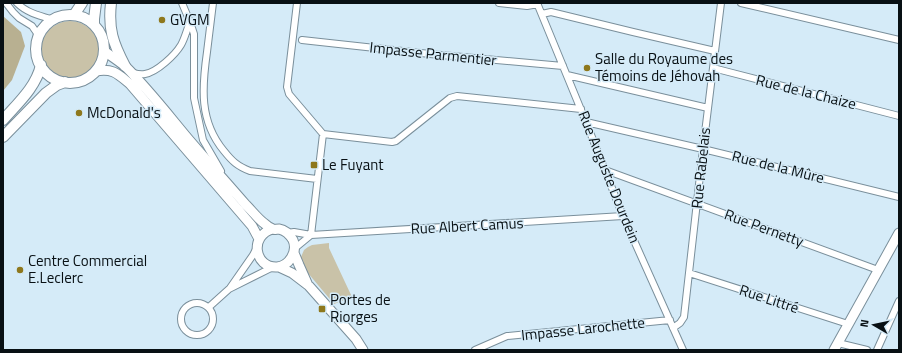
<svg xmlns="http://www.w3.org/2000/svg" width="902" height="353" viewBox="0 0 902 353" font-family="'Titillium Web',sans-serif">
<style>
.green{fill:#c9c2a8}
.forest{fill:#b8b091}
.lines{fill:none;stroke-linecap:round;stroke-linejoin:round}
.street-casing{stroke:#7a8f9b;stroke-width:8}
.secondary-casing{stroke:#7a8f9b;stroke-width:11}
.primary-casing{stroke:#7a8f9b;stroke-width:12}
.street{stroke:#fff;stroke-width:6}
.secondary{stroke:#fff;stroke-width:9}
.primary{stroke:#fff;stroke-width:10}
.poi-dot{fill:#8e781d;stroke:#d5ebf8;stroke-width:1.5}
.labels{text-anchor:middle;stroke-width:3;stroke-linejoin:round;paint-order:stroke}
.poi-label{font-size:15px;fill:#081014;stroke:#d5ebf8;text-anchor:start}
.street-label{font-size:15px;fill:#081014;stroke:#d5ebf8}
</style>
<rect width="100%" height="100%" fill="#d5ebf8"/>
<!-- green -->
<path class="green" d="M41 50a29 29 0 1 1 58 0a29 29 0 1 1-58 0Z
M329 243V248L352 297 334 304 302 266 301 257 304 250 308 247 312 245Z"/>
<!-- forest -->
<path class="forest" d="M3 16 21 32 25 46 12 80 3 91Z"/>
<g class="lines">
<defs>
<path id="street" d="M6 3 13 12 19 18 32 26 39 36
M17 3C27 13 40 16 54 20
M182 3 190 22 194 34V98L203 140 221 171
M213 3C211 19 209 35 207 52 202 87 199 121 224 151 232 161 237 166 250 171L317 179
M297 3 287 87 289 94 323 134 311 235
M499 3 527 6 538 4
M537 3 586 122 623 216 683 350
M741 3 899 40
M542 14 551 12 633 32 715 51
M302 40 430 54 563 66
M713 68 899 116
M133 73C137 74 141 75 145 74 157 72 175 55 181 45 185 38 187 29 190 22
M567 75 708 108
M586 122 703 149 899 197
M323 134 392 142 396 141 450 98 457 96 581 109
M605 170 878 270
M287 233 294 232 311 235 623 216
M294 249 311 235
M689 273 848 324
M230 288 253 255 257 247
M181 319a16 16 0 1 1 32 0a16 16 0 1 1-32 0Z
M209 307 229 289 273 267
M673 328 680 323 684 317 703 149 721 3
M838 343 867 350
M475 350 507 336 670 320
M877 350 899 301"/>
<path id="secondary" d="M104 51C111 56 119 61 126 67 149 90 169 116 190 141 208 162 227 183 246 205 252 211 258 219 265 224 267 226 270 228 273 229 275 230 276 229 279 229 285 230 290 235 293 240 298 252 289 266 277 267 254 268 249 235 273 229
M96 71C113 68 118 74 130 84L252 226 259 239
M294 253 299 265 307 283
M279 267 292 273 309 286 356 339 363 350
M834 350 899 233"/>
<path id="primary" d="M111 3C108 29 113 43 125 66
M74 15 82 3
M36 49a34 34 0 1 1 68 0a34 34 0 1 1-68 0Z
M94 25V19L96 3
M3 120C18 103 36 87 41 65
M3 137 46 93 57 85 65 82"/>
</defs>
<!-- street casing -->
<use href="#street" class="street-casing"/>
<!-- secondary casing -->
<use href="#secondary" class="secondary-casing"/>
<!-- primary casing -->
<use href="#primary" class="primary-casing"/>
<!-- street -->
<use href="#street" class="street"/>
<!-- secondary -->
<use href="#secondary" class="secondary"/>
<!-- primary -->
<use href="#primary" class="primary"/>
</g>
<!-- markers -->
<g class="poi-dot">
<circle cx="162" cy="20" r="4"/>
<circle cx="587" cy="68" r="4"/>
<circle cx="79" cy="113" r="4"/>
<rect x="310" y="161" width="8" height="8" rx="2"/>
<circle cx="20" cy="270" r="4"/>
<rect x="318" y="305" width="8" height="8" rx="2"/>
</g>
<g class="labels">
<!-- poi labels -->
<g class="poi-label">
<text x="170" y="25">GVGM</text>
<text x="595" y="64">Salle du Royaume des<tspan x="595" dy="17">Témoins de Jéhovah</tspan></text>
<text x="87" y="118">McDonald's</text>
<text x="322" y="170">Le Fuyant</text>
<text x="28" y="266">Centre Commercial<tspan x="28" dy="17">E.Leclerc</tspan></text>
<text x="330" y="305">Portes de<tspan x="330" dy="17">Riorges</tspan></text>
</g>
<!-- street labels -->
<g class="street-label">
<text transform="translate(433 54) rotate(6)" y="5">Impasse Parmentier</text>
<text transform="translate(806 92) rotate(14)" y="5">Rue de la Chaize</text>
<text transform="translate(778 167) rotate(14)" y="5">Rue de la Mûre</text>
<text transform="translate(701 168) rotate(-84)" y="5">Rue Rabelais</text>
<text transform="translate(609 177) rotate(68)" y="5">Rue Auguste Dourdein</text>
<text transform="translate(467 226) rotate(-3)" y="5">Rue Albert Camus</text>
<text transform="translate(764 228) rotate(20)" y="5">Rue Pernetty</text>
<text transform="translate(769 299) rotate(18)" y="5">Rue Littré</text>
<text transform="translate(583 329) rotate(-6)" y="5">Impasse Larochette</text>
</g>
</g>
<!-- border -->
<rect width="902" height="353" fill="none" stroke="#081014" stroke-width="8"/>
<!-- north arrow -->
<g transform="translate(874 325) rotate(279)" stroke="#d5ebf8" stroke-width="3" paint-order="stroke">
<path d="M0-3L7 15L0 10L-7 15Z" fill="#081014"/>
<text y="-6" font-size="11" font-weight="bold" text-anchor="middle" fill="#081014">N</text>
</g>
</svg>
